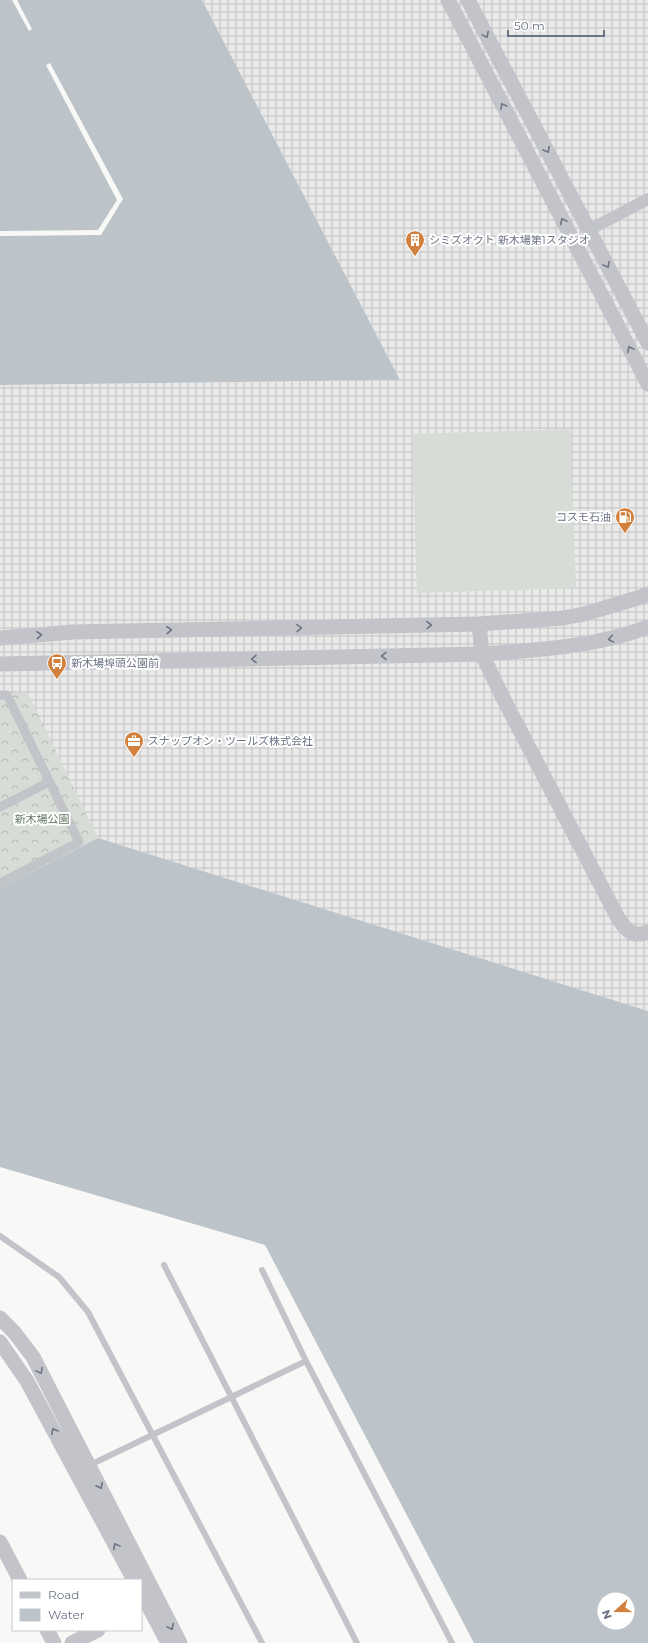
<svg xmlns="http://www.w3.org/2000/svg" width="648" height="1643" viewBox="0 0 648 1643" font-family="Montserrat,'Noto Sans JP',sans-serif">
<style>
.industrial{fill:url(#industrial-grid)}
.forest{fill:url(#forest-crowns)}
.garden{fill:#d7ddd6}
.water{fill:#bcc3c9;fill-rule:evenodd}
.pier{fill:#f8f8f6}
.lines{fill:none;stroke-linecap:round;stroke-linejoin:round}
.service{stroke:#c2c4c9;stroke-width:6}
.pedestrian{stroke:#c2c4c9;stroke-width:9}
.minor{stroke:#c2c4c9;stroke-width:12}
.tertiary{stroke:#c2c4c9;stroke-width:15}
.oneway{stroke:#6b7384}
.labels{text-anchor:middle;stroke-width:4;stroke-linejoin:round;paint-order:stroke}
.poi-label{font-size:11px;fill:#6b7384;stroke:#fff;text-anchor:start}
.park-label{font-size:11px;fill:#657765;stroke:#fff}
</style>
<defs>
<pattern id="industrial-grid" width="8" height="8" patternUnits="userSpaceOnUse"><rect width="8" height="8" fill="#e9e9ea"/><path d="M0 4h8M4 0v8" fill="none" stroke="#c1c1c3"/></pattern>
<pattern id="forest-crowns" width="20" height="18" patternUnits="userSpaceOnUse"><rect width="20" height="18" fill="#d7ddd6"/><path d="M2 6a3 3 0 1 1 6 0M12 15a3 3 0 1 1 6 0" fill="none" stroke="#b2b8b3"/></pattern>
</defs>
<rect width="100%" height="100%" fill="#f8f8f6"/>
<!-- industrial -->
<path class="industrial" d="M202 0H648V1011L98 838 0 888V385L400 380Z"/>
<!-- forest -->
<path class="forest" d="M0 693H28L98 838 0 888Z"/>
<!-- garden -->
<path class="garden" d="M570 429 576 588 417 593 412 434Z"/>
<!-- water -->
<path class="water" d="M0 0H202L400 380 0 385Z
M98 838 648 1011V1643H474L265 1245 0 1167V888ZM604 1599H628V1623H604Z"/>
<!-- pier -->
<path class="pier" d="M12 0H17L32 29 29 31Z
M50 63 123 199 101 235 0 236V231L98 230 117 200 46 65Z"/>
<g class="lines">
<!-- service -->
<path class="service" d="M0 1236 59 1277 88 1312 262 1643
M164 1265 357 1643
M262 1270 306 1361 452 1643
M90 1465 306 1361"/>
<!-- pedestrian -->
<path class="pedestrian" d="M0 695H7L79 842 0 883
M0 807 49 782"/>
<!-- minor -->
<path class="minor" d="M589 230 648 199"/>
<!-- tertiary -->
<path class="tertiary" d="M448 0 648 384
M468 0 648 343
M479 624 482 654 502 696 618 918C626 930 632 938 648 932
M0 638 73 632 479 624 563 618 584 614 641 597 648 594
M0 664 482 654C539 650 594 647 648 627
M0 1318 14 1332 33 1357 180 1643
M0 1342 27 1381 134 1580
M0 1542 20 1580
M141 1592 168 1643
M47 1630 54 1643
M72 1643 98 1630"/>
</g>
<!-- one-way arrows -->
<defs><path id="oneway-chevron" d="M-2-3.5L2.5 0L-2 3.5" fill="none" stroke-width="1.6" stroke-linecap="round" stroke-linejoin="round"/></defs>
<g class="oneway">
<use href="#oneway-chevron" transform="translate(486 35) rotate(62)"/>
<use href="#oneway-chevron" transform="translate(503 106) rotate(-118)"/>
<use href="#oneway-chevron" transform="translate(547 150) rotate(62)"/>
<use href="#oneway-chevron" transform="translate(563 221) rotate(-118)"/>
<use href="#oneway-chevron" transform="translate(607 265) rotate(62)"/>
<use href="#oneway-chevron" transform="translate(630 349) rotate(-118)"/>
<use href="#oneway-chevron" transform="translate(429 625) rotate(-1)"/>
<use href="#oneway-chevron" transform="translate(299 628) rotate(-1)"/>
<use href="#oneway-chevron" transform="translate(169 630) rotate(-1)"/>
<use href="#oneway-chevron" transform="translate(39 635) rotate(-5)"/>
<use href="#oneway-chevron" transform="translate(611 639) rotate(170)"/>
<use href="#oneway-chevron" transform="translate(384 656) rotate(179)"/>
<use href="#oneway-chevron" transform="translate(254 659) rotate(179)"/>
<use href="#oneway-chevron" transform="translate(40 1371) rotate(62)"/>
<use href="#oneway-chevron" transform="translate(54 1431) rotate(-118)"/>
<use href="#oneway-chevron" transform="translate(100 1486) rotate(63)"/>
<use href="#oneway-chevron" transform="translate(116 1546) rotate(-118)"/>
<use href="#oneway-chevron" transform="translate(171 1627) rotate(62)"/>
</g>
<!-- icons -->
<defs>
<symbol id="building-pin" viewBox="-11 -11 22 30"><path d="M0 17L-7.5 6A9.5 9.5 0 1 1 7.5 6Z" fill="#d1813d" stroke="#fff"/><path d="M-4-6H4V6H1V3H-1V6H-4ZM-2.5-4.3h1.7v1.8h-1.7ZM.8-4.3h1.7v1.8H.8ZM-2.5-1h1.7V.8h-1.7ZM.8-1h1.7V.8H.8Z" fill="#fff"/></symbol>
<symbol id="fuel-pin" viewBox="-11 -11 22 30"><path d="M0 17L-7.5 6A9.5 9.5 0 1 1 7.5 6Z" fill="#d1813d" stroke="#fff"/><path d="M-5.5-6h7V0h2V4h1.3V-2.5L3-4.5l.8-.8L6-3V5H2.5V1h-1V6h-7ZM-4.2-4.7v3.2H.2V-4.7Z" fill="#fff"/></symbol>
<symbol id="bus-pin" viewBox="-11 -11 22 30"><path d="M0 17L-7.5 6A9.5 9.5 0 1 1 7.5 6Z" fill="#d1813d" stroke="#fff"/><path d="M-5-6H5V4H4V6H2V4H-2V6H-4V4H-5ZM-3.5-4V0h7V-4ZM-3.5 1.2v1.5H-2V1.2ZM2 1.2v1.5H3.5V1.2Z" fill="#fff"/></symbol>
<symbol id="office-pin" viewBox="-11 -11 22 30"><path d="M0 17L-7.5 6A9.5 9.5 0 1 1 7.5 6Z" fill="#d1813d" stroke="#fff"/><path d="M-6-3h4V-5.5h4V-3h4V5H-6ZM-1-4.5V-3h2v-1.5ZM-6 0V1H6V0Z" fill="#fff"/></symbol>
</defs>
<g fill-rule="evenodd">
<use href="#building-pin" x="404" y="229" width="22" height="30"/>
<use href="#fuel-pin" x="614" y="506" width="22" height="30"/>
<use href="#bus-pin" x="46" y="652" width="22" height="30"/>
<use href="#office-pin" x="123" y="730" width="22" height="30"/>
</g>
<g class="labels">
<!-- poi labels -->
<g class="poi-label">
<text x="429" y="244">シミズオクト 新木場第1スタジオ</text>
<text x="611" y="521" text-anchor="end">コスモ石油</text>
<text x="71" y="667">新木場埠頭公園前</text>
<text x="148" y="745">スナップオン・ツールズ株式会社</text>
</g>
<!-- park labels -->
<g class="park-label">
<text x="42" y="823">新木場公園</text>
</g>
</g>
<!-- legend -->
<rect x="12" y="1579" width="130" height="52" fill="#ffffff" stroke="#c4c7ce"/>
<rect x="20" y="1592" width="20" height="6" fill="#c2c4c9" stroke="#c4c7ce"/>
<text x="48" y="1599" font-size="12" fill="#6b7384">Road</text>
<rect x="20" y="1609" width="20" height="12" fill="#bcc3c9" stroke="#c4c7ce"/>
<text x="48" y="1619" font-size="12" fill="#6b7384">Water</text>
<!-- north arrow -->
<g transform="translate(616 1611) rotate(249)"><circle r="19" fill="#ffffff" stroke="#c4c7ce"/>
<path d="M0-3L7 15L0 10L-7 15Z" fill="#d1813d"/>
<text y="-6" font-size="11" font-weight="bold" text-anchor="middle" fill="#6b7384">N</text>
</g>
<!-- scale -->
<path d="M508 30v6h96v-6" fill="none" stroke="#6b7384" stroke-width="2"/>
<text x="514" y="30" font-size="12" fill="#6b7384" stroke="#ffffff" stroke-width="3" paint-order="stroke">50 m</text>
</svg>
